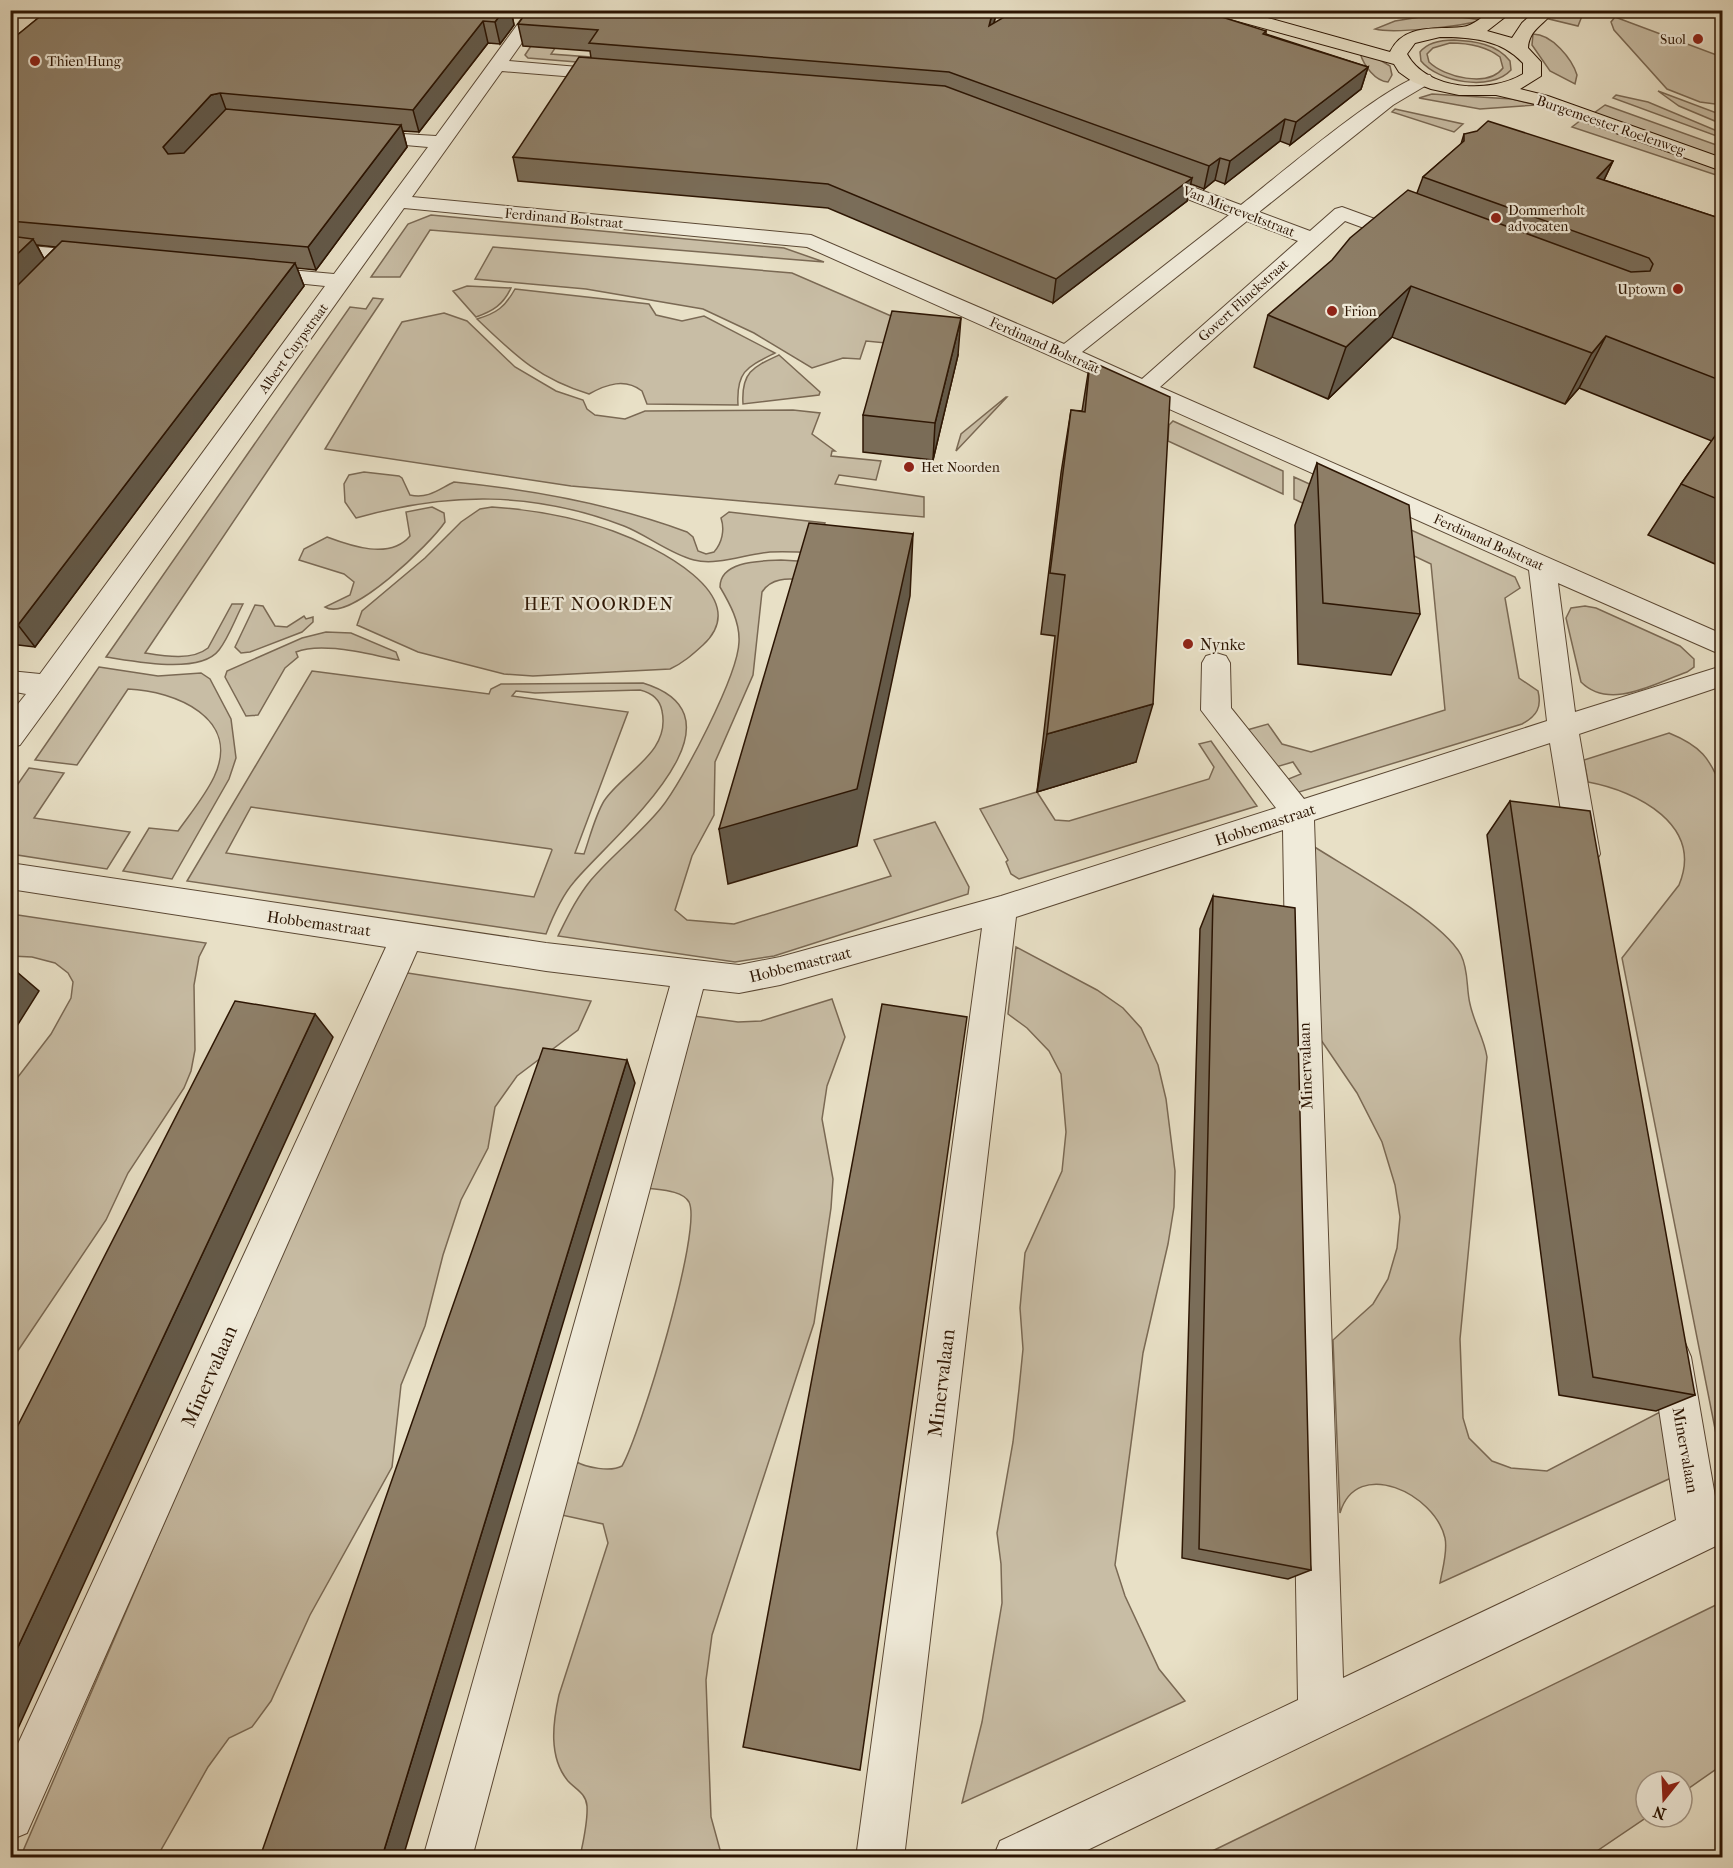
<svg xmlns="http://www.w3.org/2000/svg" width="1733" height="1868" viewBox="0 0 1733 1868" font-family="'IM FELL French Canon',serif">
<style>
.green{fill:#c8bda5;stroke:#7a6954;stroke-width:1.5;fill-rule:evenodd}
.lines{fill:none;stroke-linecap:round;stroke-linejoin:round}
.minor-casing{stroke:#5b4834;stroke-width:2}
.major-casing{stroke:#2c1503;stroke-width:2}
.minor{fill:#f0ebda;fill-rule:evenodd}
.major{fill:#e8e0c6;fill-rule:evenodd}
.wall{fill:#7a6d59;stroke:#2c1503;stroke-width:1.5;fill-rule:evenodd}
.shaded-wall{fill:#635949;stroke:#2c1503;stroke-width:1.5}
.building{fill:#8e7f68;stroke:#2c1503;stroke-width:1.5}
.poi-dot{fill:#8f2418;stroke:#f0ebda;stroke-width:2}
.labels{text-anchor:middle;stroke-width:4.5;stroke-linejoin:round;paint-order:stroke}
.far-poi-label{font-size:14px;fill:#2c1503;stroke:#f0ebda;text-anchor:start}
.far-street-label{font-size:14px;fill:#2c1503;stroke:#f0ebda}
.poi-label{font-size:16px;fill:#2c1503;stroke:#f0ebda;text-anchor:start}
.street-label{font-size:16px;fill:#2c1503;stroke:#f0ebda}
.neighbourhood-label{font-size:18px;letter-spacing:1.5px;fill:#2c1503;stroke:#f0ebda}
.near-street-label{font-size:20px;fill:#2c1503;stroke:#f0ebda}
</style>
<rect width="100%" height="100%" fill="#e8e0c6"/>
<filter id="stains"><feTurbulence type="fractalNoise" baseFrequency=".00333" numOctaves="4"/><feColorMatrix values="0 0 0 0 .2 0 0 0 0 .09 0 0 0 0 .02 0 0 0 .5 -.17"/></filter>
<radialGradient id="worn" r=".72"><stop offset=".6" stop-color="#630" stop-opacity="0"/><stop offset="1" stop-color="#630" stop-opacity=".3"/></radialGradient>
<!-- green -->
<path class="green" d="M1557 11V10L1584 11 1578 26 1549 19Z
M1426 16H1453L1482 20C1463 26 1394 34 1375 29L1395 21Z
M1615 17 1722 57V105L1700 102 1667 89 1614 30 1611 22Z
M570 26 551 54 739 68 735 75 528 58 525 55 537 37Z
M1533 34C1552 34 1572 59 1577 75L1575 84 1550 71 1532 45Z
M1454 40C1474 41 1497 44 1510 61L1511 70C1491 92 1438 82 1421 61L1420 52C1428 42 1441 40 1454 40ZM1450 43C1468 43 1486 46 1500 57L1503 68C1488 88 1444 77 1429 62L1427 54 1433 48Z
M1360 53 1375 57 1390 66 1392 75 1388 82C1375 81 1364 66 1360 53Z
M1658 91 1722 115V124L1679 106Z
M1432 94 1512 99 1536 105 1480 109 1419 98Z
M1616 95 1648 102 1722 133V138L1613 98Z
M1605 105 1722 147V159L1594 113Z
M1395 109 1463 124 1454 132 1392 112Z
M1581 120 1722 170V177L1572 127Z
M431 215 784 248 824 262 430 230 400 277H371L408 224Z
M493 247 792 273 935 335 907 345 866 341 860 359 843 358 812 368 754 333 703 309 586 289 475 279Z
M467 286 511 288C503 305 493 311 476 317L453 291Z
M515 289 649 304 656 315 682 321 704 316 775 353C747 367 736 371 738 405L647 404 642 391C625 378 607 384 589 394 537 378 515 355 477 319 497 313 505 307 515 289Z
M373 298 383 299 145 653C164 656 192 661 208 648L232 604H243C235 619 229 637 219 650 200 675 133 661 106 657L350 307 366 309Z
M444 313 467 321 515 367 556 391 583 400 587 409 595 415 625 419 645 411 793 410 820 413 812 434 835 451H832L831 456 881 461 876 480 839 475 835 484 924 497V517L571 486 325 449 402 322Z
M779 355 820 392 819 395 743 404C741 372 753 367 779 355Z
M1006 397H1007L956 451 961 434Z
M1173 421 1283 471V494L1168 441 1169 425Z
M364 472 399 476 402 478 410 495C429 499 439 489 454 482 534 490 612 504 687 532L693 537 698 551 706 554 714 552C722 543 725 530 721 518L729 512 825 523 816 553C801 552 785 551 770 552 746 554 717 566 694 560 670 554 647 535 624 526 533 491 448 492 356 518L345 502 344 484 349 475Z
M1294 477 1515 577 1520 588 1505 598 1519 678 1538 691C1542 707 1537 716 1522 724L1296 793 1286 780 1301 774 1293 762 1276 767 1247 730 1268 724 1282 744 1311 752 1445 710 1431 564 1294 499Z
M432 507 444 513 445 522C431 543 350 623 325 607L350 595 354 582 344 574 299 560 304 549 327 537C351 546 390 560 410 536L406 512Z
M492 507C534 510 574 517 613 531 652 545 757 595 703 645 692 655 683 663 670 669L533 676 504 674 418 652 357 625 362 611 425 558 461 522 480 509Z
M781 560 813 562 803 580C787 578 771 578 762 592L753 675 715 762 714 815 692 856 675 910 687 920 734 924 891 876 874 840 935 822 969 887 968 894 774 956 735 962 558 936C568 916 577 897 591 880 612 855 640 834 661 808 683 781 738 675 739 642 740 622 730 604 720 587 720 560 763 561 781 560Z
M255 605 263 606 275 626 287 627 304 616 306 619 313 617V622L302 632 250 652 241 653 235 647Z
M1585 606 1596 608 1680 646 1694 659V667L1687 672C1655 683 1610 711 1581 682L1566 618 1571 608Z
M326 632 351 633 396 652 399 660C370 655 323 641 296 652L298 657 285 668 258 715 246 716 225 677 227 671 302 638Z
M99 667 158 676 201 673 210 679 231 719 236 758 229 779 172 879 123 871 149 828 178 831C190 814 205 796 214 777 242 718 175 691 128 689L77 765 35 760Z
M312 671 489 694 491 689 501 684 643 683C760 719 607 841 574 882 561 897 553 916 546 934L187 881ZM640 690C652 693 660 699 662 711 671 753 623 772 604 801 595 816 590 837 584 854L575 853 628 712 512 696 516 691 535 693ZM251 807 551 849 552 850 534 897 226 853Z
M1669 733C1701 746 1710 758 1722 789V1453L1720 1454 1622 958 1679 885C1704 825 1637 791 1588 782L1584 760Z
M1211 741 1257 806 1019 879 1011 874 1006 862 1008 860 980 809 1037 792 1055 820 1069 821 1209 779 1214 767 1199 744Z
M29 768 64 773 34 818 130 832 107 869 11 854V794Z
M1313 846C1349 869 1442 920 1461 955 1469 971 1466 988 1470 1004 1474 1023 1484 1038 1487 1057L1460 1339 1463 1418 1469 1438 1492 1461 1511 1468 1547 1471 1660 1412 1682 1473 1440 1583C1442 1570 1448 1552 1445 1538 1435 1494 1357 1456 1340 1513L1333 1340 1373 1304 1388 1279 1397 1248 1400 1217 1395 1185 1382 1142 1357 1093 1321 1040Z
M11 914 206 943 199 957 194 985 195 1050 191 1071 184 1088 128 1173 106 1220 11 1361V1086L51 1034 71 998 73 982 68 973 55 963 32 957 11 956Z
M1016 947 1097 990 1123 1008 1141 1028 1158 1065 1166 1099 1175 1171 1174 1207 1168 1244 1143 1353 1115 1565 1125 1596 1159 1669 1185 1701 962 1803 982 1722 1002 1603 1001 1564 997 1533 1013 1442 1019 1389 1023 1349 1020 1308 1025 1253 1062 1171 1066 1132 1061 1074 1049 1051 1027 1028 1008 1014Z
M401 972 591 1001 578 1030 517 1076 495 1107 488 1148 461 1200 443 1255 425 1326 401 1385 392 1467 310 1615 271 1701 252 1727 229 1738 208 1767 157 1857 20 1858Z
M832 999 845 1037 827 1086 822 1119 833 1179 831 1208 814 1323 712 1635 706 1680 711 1817 722 1857H580C583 1842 588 1822 587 1806 586 1793 575 1789 568 1781 548 1757 553 1722 559 1695L608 1543 603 1524 557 1514 575 1461C586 1468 611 1472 622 1466 640 1435 703 1229 689 1202 682 1190 659 1190 647 1188L694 1016 738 1022 761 1021Z
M1722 1602V1765L1682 1793V1781H1646L1647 1817 1588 1857H1200Z"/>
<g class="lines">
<defs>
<path id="minor" d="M528 10H545L509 61 613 70 622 75 613 80 502 71 412 197 811 235 1064 344 1229 215 1141 181 1138 177 1141 173H1155L1241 205C1270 183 1403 68 1430 75L1433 79 1430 83 1393 105 1259 212 1310 231 1335 209 1342 207 1416 234 1420 238 1416 242H1402L1345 221 1160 387 1722 634V655L1558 583 1575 712 1722 666V686L1579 734 1600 854 1595 863 1584 867 1573 863 1568 854 1550 743 1314 820 1343 1678 1676 1520 1651 1357 1657 1343 1671 1337 1685 1343 1691 1357 1716 1502 1722 1500V1543L1071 1858H993L1000 1841 1298 1700 1283 830 1016 917 904 1858H856L982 928 780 985 739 993 703 989 472 1858H423L670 986 546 971 417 951 27 1833 10 1840V1761L386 947 10 889V863L546 943 739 965 780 957 1001 896 1276 808 1201 710 1202 663 1206 656 1216 653 1226 656 1230 663 1231 708 1304 799 1547 721 1529 570 807 247 404 208 58 693 20 745 10 748V714L26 694 10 691V671L40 674 325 286 257 279 249 278 246 273 249 268 257 267 334 274 428 147 360 141 353 139 350 135 353 131 436 136ZM1247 221 1298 241 1142 379 1082 352Z
M10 244 95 252 103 253 106 258 103 263 95 264 10 256Z"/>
<path id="major" d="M1210 10H1239L1390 52C1404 23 1436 30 1462 27 1475 26 1483 14 1495 10 1501 9 1509 10 1514 10L1487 31 1512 38 1522 23 1536 10H1555C1545 24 1529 29 1528 48L1541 62V76L1520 89 1548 96 1722 158V171L1535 104 1496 95H1459L1431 89 1413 82 1399 72 1394 64 1212 14ZM1440 37C1470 37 1501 39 1523 63V74C1490 94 1427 91 1407 54L1415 43Z"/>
</defs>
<!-- minor casing -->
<use href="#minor" class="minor-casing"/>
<!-- major casing -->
<use href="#major" class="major-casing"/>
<!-- minor -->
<use href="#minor" class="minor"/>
<!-- major -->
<use href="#major" class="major"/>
</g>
<!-- wall -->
<path class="wall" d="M48 10H511L514 25 500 44 488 43 419 132 403 131 407 147 316 270 297 268 304 286 35 647 10 644V41ZM37 245 56 247 44 259Z
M997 10 994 23 1266 31V34L1368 67 1361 89 1290 145 1280 141 1225 184 1215 180 1204 189 1191 184 1187 201 1053 303 828 208 518 181 513 157 591 58 590 51 523 46 518 24Z
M1464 134 1613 161 1604 180 1722 219V567L1648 535 1681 484 1712 441 1579 388 1565 404 1392 337 1328 399 1254 367 1268 315 1417 193 1423 177 1461 144Z
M958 355 933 460 863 452V415Z
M1090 361 1136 762 1037 792 1055 636 1041 634 1061 473 1071 410 1082 411Z
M1317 463 1420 614 1391 675 1298 664 1295 525Z
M1510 801 1695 1395 1656 1411 1559 1395 1487 835Z
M1213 896 1311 1570 1288 1579 1182 1558 1200 929Z"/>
<!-- shaded-wall -->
<path class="shaded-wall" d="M504 10H511L514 25 500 44 495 22Z
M993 10H997L988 47 989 26Z
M483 21 488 43 419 132 413 110Z
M1368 67 1361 89 1290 145 1296 122Z
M220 93 228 115 173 170 163 147 211 95Z
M1285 119 1280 141 1225 184 1230 161Z
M401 125 407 147 316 270 308 247Z
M1220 158 1215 180 1204 189 1209 166Z
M1613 161 1589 211 1597 178Z
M1192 178 1187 201 1053 303 1056 279Z
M33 239 46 262 10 297V261Z
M295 263 304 286 35 647 18 625Z
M1411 286 1392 337 1328 399 1346 347Z
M961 318 958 355 933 460 935 423Z
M1606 336 1579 388 1565 404 1592 353Z
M913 534 910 596 857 846 728 884 719 829Z
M1153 704 1136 762 1037 792 1047 734Z
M10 966 39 991 10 1037Z
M315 1014 333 1037 10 1746V1664Z
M627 1060 635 1083 403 1857H382Z"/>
<!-- building -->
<path class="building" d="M48 10H504L495 22 483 21 413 110 220 93 211 95 163 147 168 154 184 153 226 109 401 125 308 247 10 221V41Z
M528 10H993L989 26 1016 10H1200L1266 31 1263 34 1368 67 1296 122 1285 119 1230 161 1220 158 1209 166 949 72 589 43 598 30 518 24Z
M579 57 945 86 1192 178 1056 279 828 184 513 157Z
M1488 121 1613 161 1597 178 1722 219V381L1606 336 1592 353 1411 286 1346 347 1268 315 1332 260 1350 238 1408 190 1631 272 1650 271 1653 264 1649 258 1423 177 1464 141V134L1477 131Z
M10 236 33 239 10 261Z
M62 241 295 263 18 625 10 624V293Z
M892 311 961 318 935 423 863 415Z
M1090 361 1170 397 1153 704 1047 734 1065 575 1050 573 1071 410 1085 412Z
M1722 426V501L1681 484Z
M1317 463 1409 505 1420 614 1323 603Z
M809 523 913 534 857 789 719 829Z
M1510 801 1590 811 1695 1395 1593 1377Z
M1213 896 1295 908 1311 1570 1199 1549Z
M235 1001 315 1014 10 1664V1441Z
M882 1004 967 1017 860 1770 743 1747Z
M543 1048 627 1060 382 1857H260Z"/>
<!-- markers -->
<g class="poi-dot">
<circle cx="1698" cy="39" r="6"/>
<circle cx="35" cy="61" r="6"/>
<circle cx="1496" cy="218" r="6"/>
<circle cx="1678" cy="289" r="6"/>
<circle cx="1332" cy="311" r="6"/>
<circle cx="909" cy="467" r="6"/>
<circle cx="1188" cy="644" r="6"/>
</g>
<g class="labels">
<!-- far-poi labels -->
<g class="far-poi-label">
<text x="1686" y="44" text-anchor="end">Suol</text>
<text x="47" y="66">Thien Hung</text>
<text x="1508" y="215">Dommerholt<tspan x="1508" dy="16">advocaten</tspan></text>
<text x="1666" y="294" text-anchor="end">Uptown</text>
<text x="1344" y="316">Frion</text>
<text x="921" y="472">Het Noorden</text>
</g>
<!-- far-street labels -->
<g class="far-street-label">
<text transform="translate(1611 125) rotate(19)" y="5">Burgemeester Roelenweg</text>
<text transform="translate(1239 211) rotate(21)" y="5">Van Miereveltstraat</text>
<text transform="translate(564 218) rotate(5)" y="5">Ferdinand Bolstraat</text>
<text transform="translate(1243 300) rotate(-42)" y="5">Govert Flinckstraat</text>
<text transform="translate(1045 345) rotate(24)" y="5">Ferdinand Bolstraat</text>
<text transform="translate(293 348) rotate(-54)" y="5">Albert Cuypstraat</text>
<text transform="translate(1489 542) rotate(24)" y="5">Ferdinand Bolstraat</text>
</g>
<!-- poi labels -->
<g class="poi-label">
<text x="1200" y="650">Nynke</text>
</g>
<!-- street labels -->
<g class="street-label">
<text transform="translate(1265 824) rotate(-18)" y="6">Hobbemastraat</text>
<text transform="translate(319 923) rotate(8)" y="6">Hobbemastraat</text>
<text transform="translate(800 964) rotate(-14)" y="6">Hobbemastraat</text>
<text transform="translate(1305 1066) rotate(-92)" y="6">Minervalaan</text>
<text transform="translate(1686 1450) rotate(80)" y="6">Minervalaan</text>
</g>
<!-- neighbourhood labels -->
<g class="neighbourhood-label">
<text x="599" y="610">HET NOORDEN</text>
</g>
<!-- near-street labels -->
<g class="near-street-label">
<text transform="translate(209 1376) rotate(-66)" y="7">Minervalaan</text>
<text transform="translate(941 1383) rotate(-83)" y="7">Minervalaan</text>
</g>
</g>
<!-- margin -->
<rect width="1733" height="1868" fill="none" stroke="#e8e0c6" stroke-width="36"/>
<rect x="12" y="12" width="1709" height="1844" fill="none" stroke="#2c1503" stroke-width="3"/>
<rect x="18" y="18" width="1697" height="1832" fill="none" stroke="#2c1503" stroke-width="1.5"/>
<!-- north arrow -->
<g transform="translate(1664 1799) rotate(198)"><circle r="28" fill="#f0ebda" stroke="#a29584" stroke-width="1.5"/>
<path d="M0-4.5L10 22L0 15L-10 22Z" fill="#8f2418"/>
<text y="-9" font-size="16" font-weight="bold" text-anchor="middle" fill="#2c1503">N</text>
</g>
<rect width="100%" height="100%" filter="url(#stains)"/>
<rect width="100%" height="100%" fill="url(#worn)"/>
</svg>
